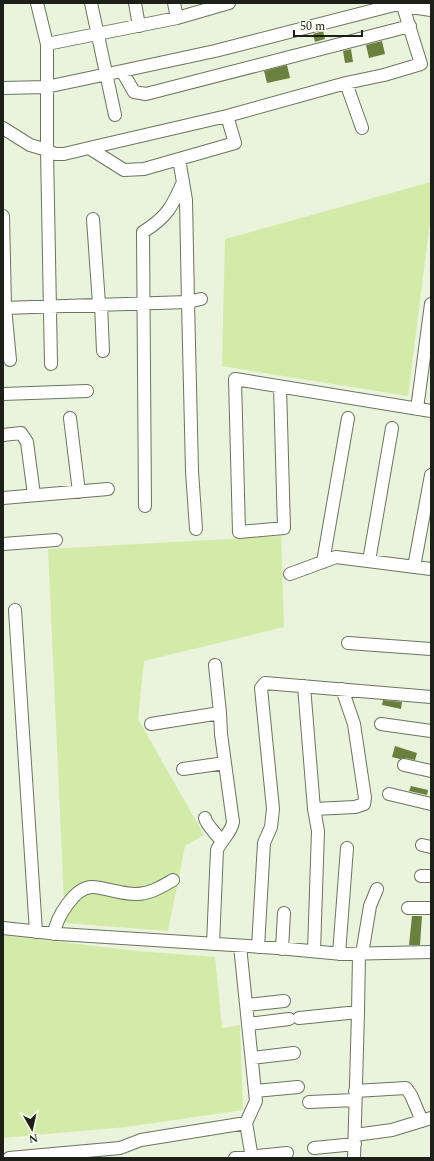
<svg xmlns="http://www.w3.org/2000/svg" width="434" height="1161" viewBox="0 0 434 1161" font-family="Spectral,serif">
<style>
.green{fill:#d2eba9}
.building{fill:#6a803f}
.lines{fill:none;stroke-linecap:round;stroke-linejoin:round}
.minor-casing{stroke:#6c7460;stroke-width:14}
.minor{stroke:#fff;stroke-width:12}
</style>
<rect width="100%" height="100%" fill="#eaf3dc"/>
<!-- green -->
<path class="green" d="M431 182V213L408 396 222 366 225 239Z
M281 536 284 627 144 661 138 719 204 835 185 846 168 931 65 923 48 549Z
M3 935 136 951 215 957 222 1028 240 1025 243 1110 126 1127 3 1138Z"/>
<!-- building -->
<path class="building" d="M323 31 325 39 315 42 313 34Z
M382 41 385 54 369 58 366 45Z
M351 49 353 62 345 63 343 51Z
M287 65 290 78 267 83 264 71Z
M383 700 402 702 401 709 382 705Z
M395 746 417 753 415 760 405 758 400 759 392 757Z
M411 786 428 790 427 795 409 791Z
M412 916H422L420 945H409Z"/>
<g class="lines">
<defs>
<path id="minor" d="M37 3 47 44
M91 3 115 115
M135 3 139 26
M174 3 177 18
M229 3 177 18 47 44V150L55 154H64L89 148 227 116 346 83 384 75 421 64 402 3
M404 6 431 10
M122 71 134 92 146 94 410 26
M346 83 362 128
M3 88 46 87 122 71 215 51 402 3
M3 128 30 145 47 150 51 364
M89 148 124 170 144 169 179 159
M3 216 5 307 10 360
M93 219 99 304
M101 304 103 351
M3 308 188 302 186 200 179 159 235 143 227 116
M280 387 284 528 239 532 235 379 431 411
M3 394 87 391
M417 409 431 304
M70 418 79 492
M3 435 21 433 27 442 34 495
M3 498 108 489
M145 506 143 232C167 217 172 207 183 182
M196 529 192 471 188 302 201 299
M3 544 56 540
M369 561 392 428
M323 562 348 418
M414 567 431 475
M290 574 336 557 431 569
M15 610 36 932
M348 643 431 649
M304 686 314 809 318 831 314 951
M151 724 220 713 215 665
M381 724 431 731
M404 765 431 771
M183 769 225 763
M389 794 431 804
M314 809 355 807 364 804 365 798 354 724 342 689
M205 818C206 825 217 834 221 841
M422 845 431 847
M421 876H431
M408 908H431
M3 928 59 934 278 948 342 954 431 952
M54 934C56 918 75 886 93 887 107 888 121 894 136 894 150 894 161 887 173 880
M213 944 217 850C221 840 232 832 233 822L221 734 220 713
M240 946 256 1101 246 1123 252 1158
M258 947 264 843 271 827 273 809 261 688 265 683 431 697
M282 949 284 913
M339 954 347 848
M362 954 370 906 377 889
M247 1005 284 1001
M299 1018 358 1012 359 954
M249 1024 289 1019
M252 1058 294 1053
M255 1091 298 1087
M355 1091 406 1088 411 1095 422 1121
M309 1102 355 1100
M355 1135 392 1130 431 1118
M314 1148 355 1144
M9 1158 120 1148 141 1140 246 1123
M235 1158 287 1153
M354 1158 358 1012"/>
</defs>
<!-- minor casing -->
<use href="#minor" class="minor-casing"/>
<!-- minor -->
<use href="#minor" class="minor"/>
</g>
<!-- border -->
<rect width="434" height="1161" fill="none" stroke="#1d2018" stroke-width="8"/>
<!-- north arrow -->
<g transform="translate(32 1129) rotate(171)" stroke="#f9fff1" stroke-width="3" paint-order="stroke">
<path d="M0-3L7 15L0 10L-7 15Z" fill="#1d2018"/>
<text y="-6" font-size="11" font-weight="bold" text-anchor="middle" fill="#1d2018">N</text>
</g>
<!-- scale -->
<path d="M294 30v6h68v-6" fill="none" stroke="#1d2018" stroke-width="2"/>
<text x="300" y="30" font-size="12" fill="#1d2018" stroke="#f9fff1" stroke-width="3" paint-order="stroke">50 m</text>
</svg>
